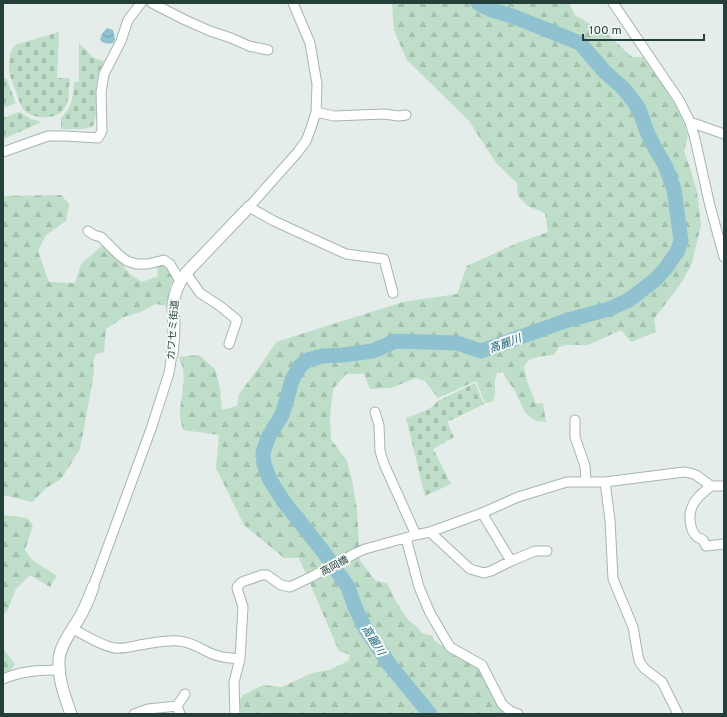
<svg xmlns="http://www.w3.org/2000/svg" width="727" height="717" viewBox="0 0 727 717" font-family="Overpass,'Noto Sans JP',sans-serif">
<style>
.forest{fill:url(#forest-firs)}
.cemetery{fill:url(#cemetery-stones)}
.water{fill:url(#water-waves)}
.lines{fill:none;stroke-linecap:round;stroke-linejoin:round}
.river{stroke:#8fc1d0;stroke-width:15}
.minor-casing{stroke:#a7b5b1;stroke-width:11}
.tertiary-casing{stroke:#a7b5b1;stroke-width:13}
.minor{stroke:#fff;stroke-width:9}
.tertiary{stroke:#fff;stroke-width:11}
.labels{text-anchor:middle;stroke-width:4;stroke-linejoin:round;paint-order:stroke}
.street-label{font-size:10px;fill:#243f39;stroke:#f5faf8}
.water-label{font-size:11px;font-style:italic;fill:#1f6479;stroke:#f5faf8}
</style>
<defs>
<pattern id="forest-firs" width="22" height="20" patternUnits="userSpaceOnUse"><rect width="22" height="20" fill="#bedec9"/><path d="M5 1l3.5 6h-7zM16 11l3.5 6h-7z" fill="#a3c0ad"/></pattern>
<pattern id="cemetery-stones" width="16" height="16" patternUnits="userSpaceOnUse"><rect width="16" height="16" fill="#bedec9"/><path d="M2 7V4a2 2 0 0 1 4 0v3zM10 15v-3a2 2 0 0 1 4 0v3z" fill="#a3c0ad"/></pattern>
<pattern id="water-waves" width="16" height="10" patternUnits="userSpaceOnUse"><rect width="16" height="10" fill="#8fc1d0"/><path d="M0 5q4-4 8 0t8 0" fill="none" stroke="#759eaa"/></pattern>
</defs>
<rect width="100%" height="100%" fill="#e4edea"/>
<!-- forest -->
<path class="forest" d="M392 3H569L575 15 607 34 632 57H643L666 90 681 115 688 136 684 151 691 171 697 192 701 225 692 263 682 282 654 319 656 332 631 342 621 330 588 345H566L559 347 554 355 543 356 530 359 524 366 527 381 536 404 543 403 546 422 536 421 525 413 514 389 507 380 503 372 497 373 495 380V395L493 401 485 403 476 381 438 398 425 381 416 378 391 388 370 389 364 374H346L333 389 330 416 331 439 347 461 352 480 357 510 360 561 376 581 387 583 395 600 408 620 417 627 422 633 432 636 435 641 440 645 449 648 481 665 500 705 506 714H241L239 701 243 695 263 685 282 687 312 673 329 670 348 661 350 655 339 651 299 558H284L244 525 216 468 219 435 183 430C182 426 181 422 180 417 179 398 190 374 178 357L199 355 215 369 220 388 222 410 237 406 239 394 261 365 276 342 403 302 457 294 467 266 517 243 548 232 545 213 528 206 518 196 517 183 496 163 469 121 407 60 394 31Z
M61 195 69 204 66 221 46 235 38 251 49 282 75 283 81 264 104 244 130 274 142 282 158 276 157 266 163 262 175 277 170 287 167 306 156 304 143 311 124 317 106 329 104 352 96 354 93 362 94 373 80 449 61 479 46 488 32 502 3 495V196Z
M3 515 27 518 33 525 25 550 31 559 57 576 50 587 30 575 16 589 7 611 3 615Z
M3 649 15 664 7 675 3 676Z"/>
<!-- cemetery -->
<path class="cemetery" d="M59 32 57 78H70C69 85 69 97 67 103 62 120 37 121 25 111 21 108 19 100 17 95 15 88 12 82 10 75 8 69 9 53 13 48 14 46 16 45 18 44Z
M79 43 94 58 104 61C102 66 99 71 98 75 94 90 99 113 93 126L84 129H61V118C73 106 73 97 74 82H79Z
M6 78 16 103 3 108V79Z
M19 112 31 119 42 122 3 139V118Z
M475 383 484 404 447 422 454 437 433 449 451 484 425 496 406 418 427 410 433 406 438 401Z"/>
<!-- water -->
<path class="water" d="M107 28 113 30 115 39 113 43C107 44 104 44 100 40L102 34Z"/>
<g class="lines">
<!-- river -->
<path class="river" d="M430 714 389 664 365 628 354 605 348 587 325 554 284 502 270 480 264 464 263 452 269 436 282 415 287 399 292 380 300 366 308 360 322 356 343 355 373 351 396 341 457 343 481 351 568 320 609 309 629 300 655 280 665 269 677 252 681 241 674 189 665 165 656 150 647 132 640 112 635 103 624 89 604 71 580 43 512 16 489 9 478 3"/>
<defs>
<path id="minor" d="M152 3 183 19 210 31 231 38 249 46 268 50
M293 3 310 43 317 84 316 112 311 128 306 141 297 153 249 207 274 221 346 254 384 259 393 293
M613 3 679 100 690 122 695 139 710 206 724 257
M316 112 334 116 384 114 399 116 406 115
M690 122 724 134
M3 152 48 136H65L98 138 102 131 101 92 104 74 121 41 128 20 141 3
M88 231 94 235 101 237 119 255 127 261 136 264H148L164 260 170 264 180 281
M186 273 200 293 220 306 237 320 229 344
M375 412 379 425 380 451 384 464 416 535
M575 420V437L585 466 586 481
M605 482 610 520 613 579 633 627 638 656 640 663 645 669 662 682 678 714
M711 486C704 492 695 498 692 507 688 515 690 531 697 537 698 538 702 539 703 540L706 546 724 544
M482 513 511 561
M430 532 470 569 484 573 491 571 511 561 535 551H547
M406 538 419 587 430 613 450 647 473 660 482 665 502 704 510 711 518 714
M93 587 151 429 169 373 172 354
M73 629C85 635 101 646 115 648 123 649 131 647 139 645 153 643 165 640 179 641 191 642 200 648 210 653 220 658 229 658 240 659
M3 679C21 671 40 670 59 670
M134 714 148 709 177 706
M180 714 177 706 185 694
M235 714 234 682 240 659 243 607 237 588 238 586 242 582 262 575H267L281 585 290 587 311 577 356 553 365 549 416 535 430 532 482 513 518 497 567 482H605L684 472 690 473 696 475 711 486H724"/>
<path id="tertiary" d="M172 354C173 345 174 336 174 326 174 320 173 314 173 307 174 294 178 283 186 273L249 207
M71 714C65 697 58 679 59 660 59 646 75 626 82 613 86 605 90 596 93 587"/>
</defs>
<!-- minor casing -->
<use href="#minor" class="minor-casing"/>
<!-- tertiary casing -->
<use href="#tertiary" class="tertiary-casing"/>
<!-- minor -->
<use href="#minor" class="minor"/>
<!-- tertiary -->
<use href="#tertiary" class="tertiary"/>
</g>
<g class="labels">
<!-- street labels -->
<g class="street-label">
<text transform="translate(172 330) rotate(-86)" y="4">カワセミ街道</text>
<text transform="translate(334 565) rotate(-28)" y="4">高岡橋</text>
</g>
<!-- water labels -->
<g class="water-label">
<text transform="translate(505 343) rotate(-20)" y="4">高麗川</text>
<text transform="translate(374 640) rotate(58)" y="4">高麗川</text>
</g>
</g>
<!-- border -->
<rect width="727" height="717" fill="none" stroke="#243f39" stroke-width="8"/>
<!-- scale -->
<path d="M583 34v6h121v-6" fill="none" stroke="#243f39" stroke-width="2"/>
<text x="589" y="34" font-size="12" fill="#243f39" stroke="#f5faf8" stroke-width="3" paint-order="stroke">100 m</text>
</svg>
